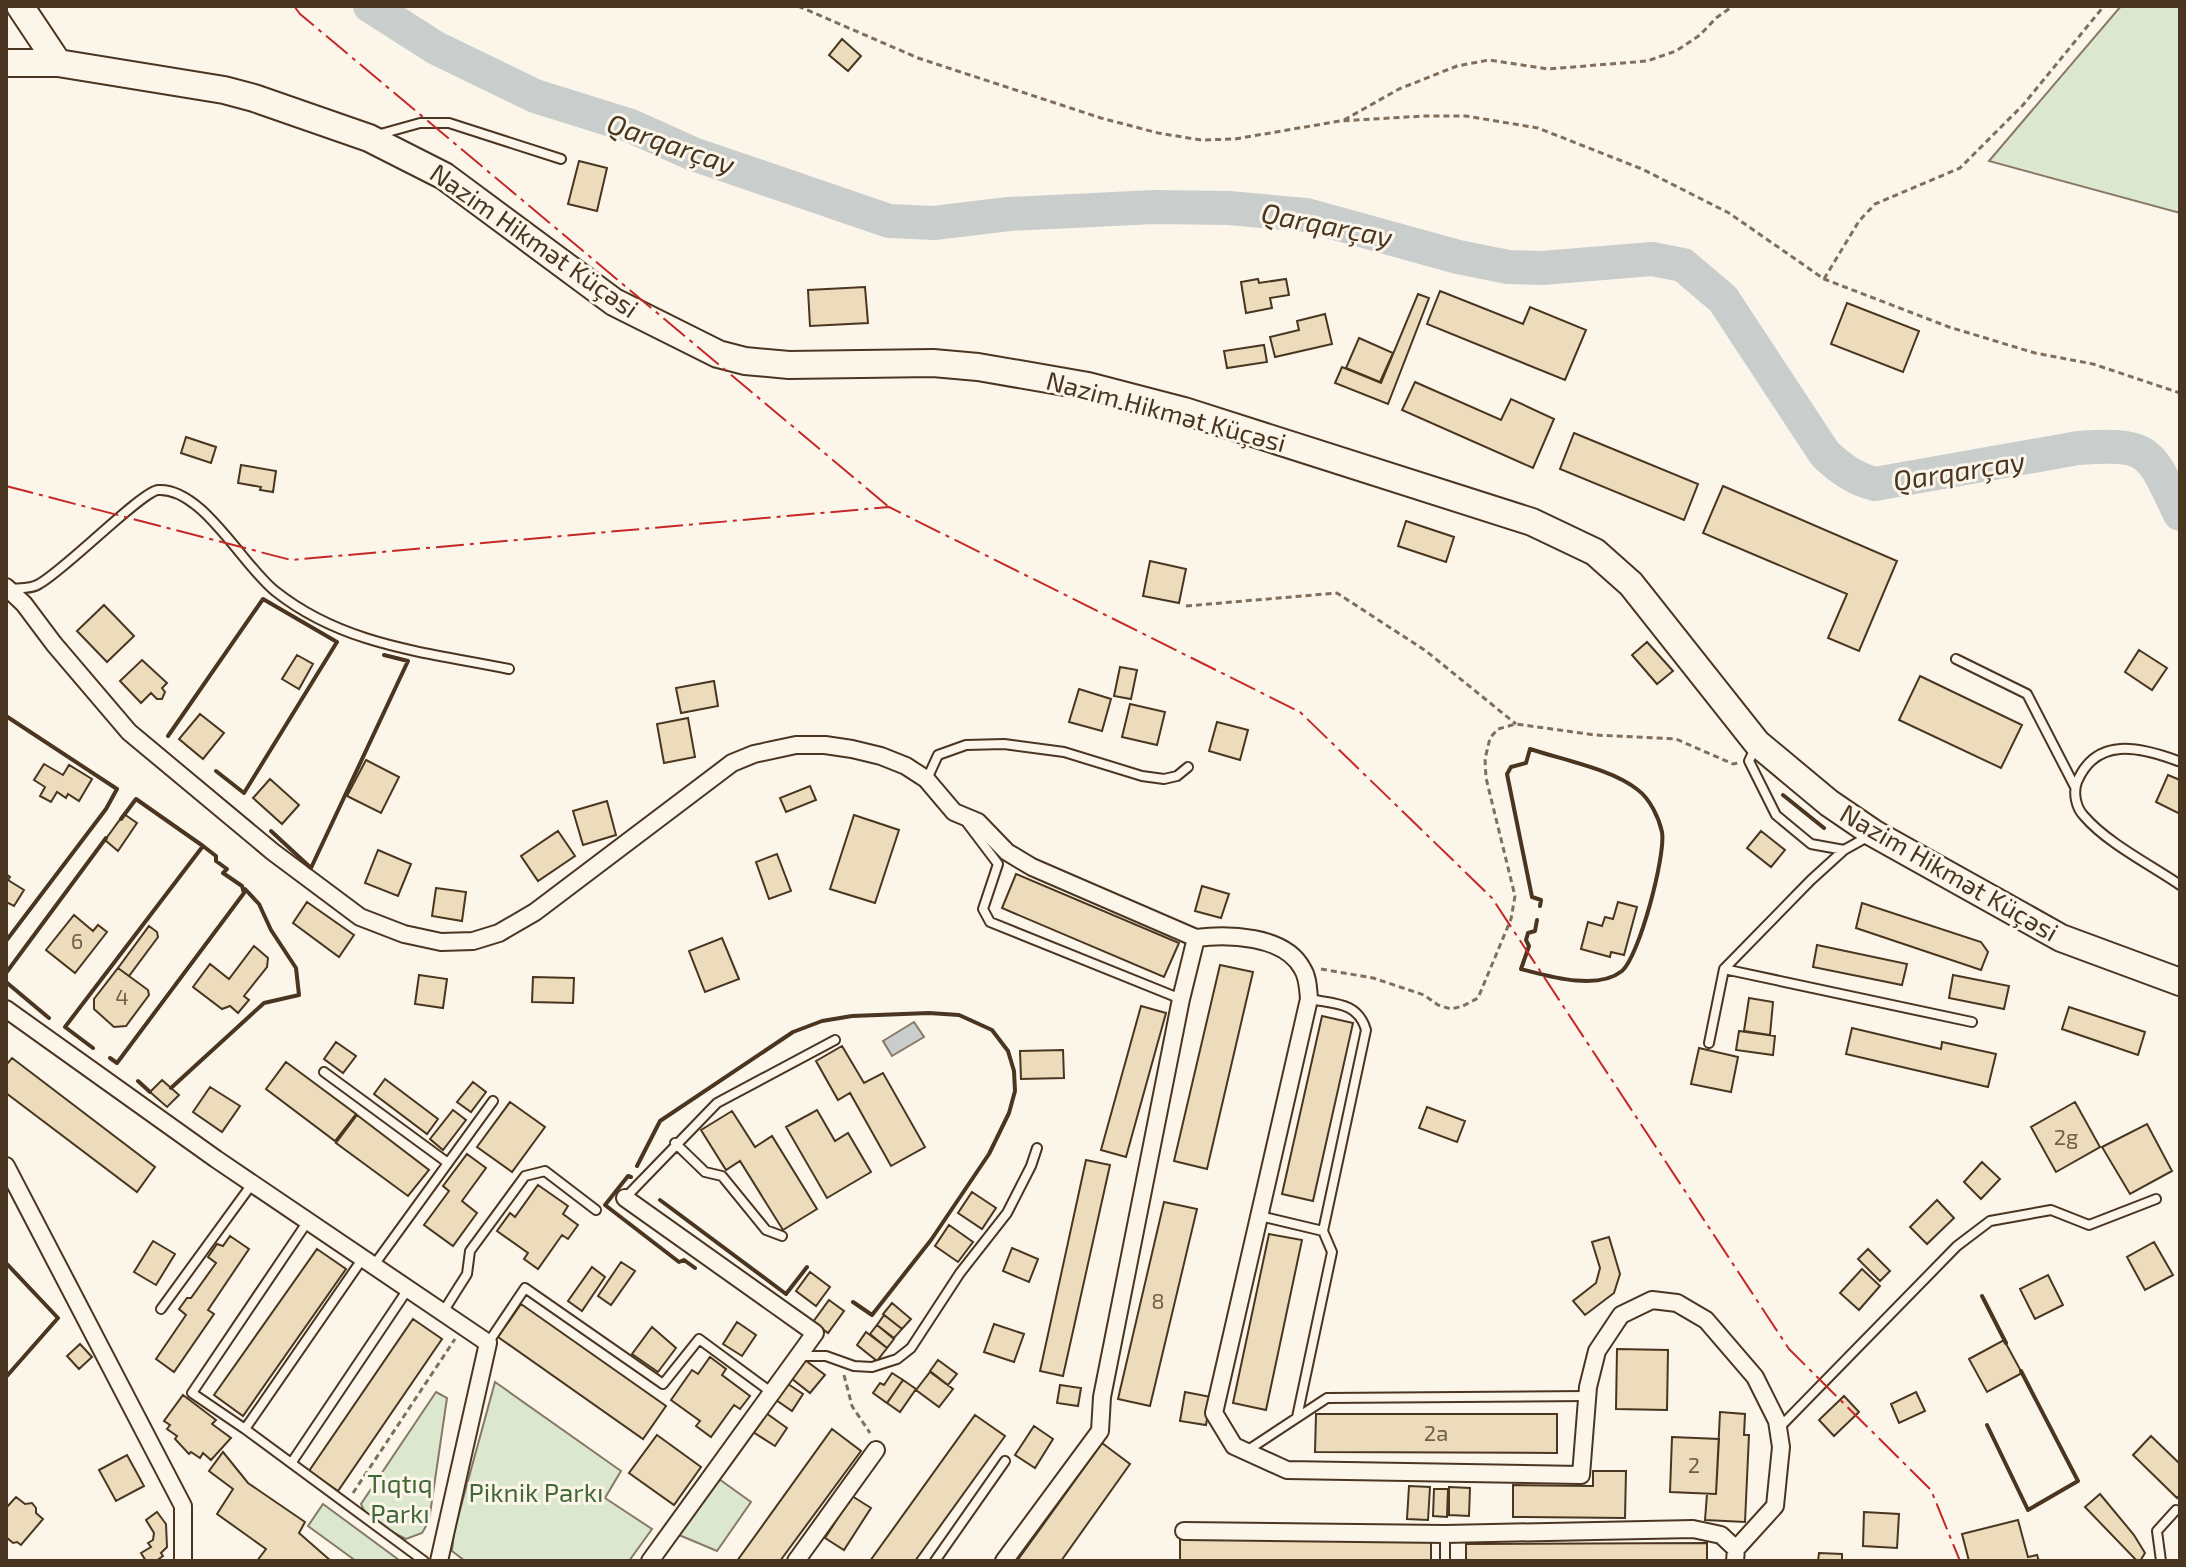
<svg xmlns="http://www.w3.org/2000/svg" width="2186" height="1567" viewBox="0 0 2186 1567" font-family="'Exo 2',sans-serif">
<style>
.green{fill:#dce7d0;stroke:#887966;stroke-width:2}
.water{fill:#c9cecd;stroke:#887966;stroke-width:2}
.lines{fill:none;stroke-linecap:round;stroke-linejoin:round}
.river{stroke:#c9cecd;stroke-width:34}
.building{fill:#ecdcbc;stroke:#4a3520;stroke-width:2}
.service-casing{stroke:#4a3520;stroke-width:12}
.minor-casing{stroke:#4a3520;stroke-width:20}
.primary-casing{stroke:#4a3520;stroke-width:30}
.path{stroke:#7f6f5c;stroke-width:3;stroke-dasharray:6 4;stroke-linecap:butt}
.service{stroke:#fbf6e9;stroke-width:8}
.minor{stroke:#fbf6e9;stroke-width:16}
.primary{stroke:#fbf6e9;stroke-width:26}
.wall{stroke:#4a3520;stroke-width:4}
.power{stroke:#c62828;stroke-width:2;stroke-dasharray:28 6 4 6;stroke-linecap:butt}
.labels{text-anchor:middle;stroke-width:6;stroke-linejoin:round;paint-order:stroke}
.number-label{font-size:22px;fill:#725f47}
.street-label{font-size:26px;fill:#4a3520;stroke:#fbf6e9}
.park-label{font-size:26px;fill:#436837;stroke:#fbf6e9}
.water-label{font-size:28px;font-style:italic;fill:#4a3520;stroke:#fbf6e9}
</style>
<rect width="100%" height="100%" fill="#fbf6e9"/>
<!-- green -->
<path class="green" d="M2121 6H2180V213L1989 161Z
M495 1382 621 1471 605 1498 652 1529 629 1561H465L452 1551 454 1532Z
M436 1392 447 1398 429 1521 422 1533 406 1539C391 1531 366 1520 361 1504Z
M719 1479 751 1502 717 1551 679 1535Z
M323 1504 399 1560V1561H356L308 1526Z"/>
<!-- water -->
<path class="water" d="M914 1022 924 1037 892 1056 883 1041Z"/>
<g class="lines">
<!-- river -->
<path class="river" d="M370 6 436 48 535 96 631 126 693 154 889 221 934 223 1009 214 1154 207 1229 208 1306 215 1458 257 1508 267 1542 268 1652 259 1683 265 1723 299 1825 454C1841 469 1855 479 1875 484L2078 448C2153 443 2149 451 2180 514"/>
</g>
<!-- building -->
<path class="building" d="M842 39 861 56 848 71 829 55Z
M579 161 607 168 597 211 568 204Z
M1258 279 1259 283 1286 279 1289 295 1270 298 1272 308 1246 313 1241 282Z
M865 287 868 323 810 326 808 290Z
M1440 291 1523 324 1530 307 1586 330 1565 380 1427 324Z
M1418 294 1429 298 1388 404 1335 383 1342 367 1381 383Z
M1847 303 1919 331 1903 372 1831 344Z
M1325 314 1332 344 1275 357 1270 337 1299 330 1297 321Z
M1359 338 1393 353 1380 382 1346 368Z
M1264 345 1267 362 1227 368 1224 351Z
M1415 382 1501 420 1511 399 1554 419 1533 468 1402 410Z
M1574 433 1698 484 1684 520 1560 469Z
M186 437 216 447 211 463 181 453Z
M241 465 276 471 273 492 260 490 261 487 238 483Z
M1723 486 1897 561 1859 651 1828 638 1847 594 1703 533Z
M1406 521 1454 537 1446 562 1398 546Z
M1150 561 1186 569 1179 603 1143 596Z
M104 605 134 636 107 662 77 631Z
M1647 642 1673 671 1657 684 1632 655Z
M2139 650 2167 668 2152 690 2125 672Z
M297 655 313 664 299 689 282 679Z
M142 660 167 683 162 688 165 692 162 699H157L151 693 141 703 120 681Z
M1120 667 1137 670 1131 699 1114 696Z
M1920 676 2022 725 2001 768 1899 720Z
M714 681 718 706 681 713 676 688Z
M1079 689 1111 699 1102 731 1069 722Z
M1130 704 1165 712 1157 745 1122 737Z
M200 714 224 733 203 759 179 739Z
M688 718 695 757 664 763 657 724Z
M1217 722 1248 730 1240 760 1209 751Z
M366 760 399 777 381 813 347 796Z
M44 764 63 775 69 765 92 779 79 801 68 794 66 798 57 792 51 802 40 796 45 787 34 780Z
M2168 775 2180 780V814L2156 802Z
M270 779 299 805 282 824 253 798Z
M810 786 816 800 786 812 780 798Z
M607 801 616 835 583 845 573 811Z
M124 814 137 823 118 851 105 840Z
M854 815 899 830 875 903 830 889Z
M558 831 575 856 538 881 521 856Z
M1761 831 1785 850 1771 867 1747 848Z
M378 850 411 864 398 896 365 883Z
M777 854 791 891 769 899 756 862Z
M6 874 10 877 8 880 24 890 14 906 6 902Z
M1016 874 1179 943 1164 977 1002 908Z
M1202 886 1229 894 1221 918 1195 911Z
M436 888 466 892 462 921 432 916Z
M307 902 354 935 339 957 293 923Z
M1618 902 1637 907 1624 955 1611 952 1610 957 1581 949 1588 922 1602 926 1605 917 1613 919Z
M1862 903 1981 942 1988 952 1981 970 1856 928Z
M74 915 93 931 98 925 107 932 75 973 46 950Z
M149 926 157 932 158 937 129 976 118 968Z
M722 938 739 979 705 992 689 951Z
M1817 945 1907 964 1902 985 1813 967Z
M254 946 268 958 267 967 244 996 249 1000 238 1013 230 1006 222 1009 193 987 210 964 229 979Z
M1220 965 1253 972 1207 1169 1174 1161Z
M118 968 148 990 149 995 126 1026 114 1027 94 1009V999Z
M419 975 447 979 443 1008 415 1004Z
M1953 975 2009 986 2004 1009 1949 998Z
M533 977 574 978 573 1003 532 1002Z
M1749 998 1773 1002 1770 1035 1744 1031Z
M1141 1006 1166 1013 1126 1157 1101 1150Z
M2069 1007 2145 1032 2138 1055 2062 1029Z
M1322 1016 1353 1023 1313 1201 1282 1194Z
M1852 1028 1941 1049 1942 1042 1996 1054 1988 1087 1846 1054Z
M1739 1031 1775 1036 1773 1055 1736 1050Z
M336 1042 356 1056 343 1073 324 1059Z
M842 1046 864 1083 883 1073 925 1147 891 1166 850 1093 838 1100 816 1061Z
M1699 1048 1738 1057 1731 1092 1691 1084Z
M1063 1050 1064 1078 1021 1079 1020 1051Z
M12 1058 155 1167 137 1192 6 1093V1065Z
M286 1062 356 1114 335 1141 266 1089Z
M385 1079 438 1119 427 1134 374 1094Z
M162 1080 179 1095 167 1107 150 1092Z
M473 1082 486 1092 471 1112 457 1102Z
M210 1087 240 1106 222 1132 193 1112Z
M510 1102 545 1127 512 1172 477 1147Z
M2075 1102 2100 1147 2056 1172 2031 1127Z
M1427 1107 1465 1121 1457 1142 1419 1128Z
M453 1110 466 1120 443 1150 430 1139Z
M817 1110 835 1141 848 1133 871 1172 827 1198 786 1127Z
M732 1111 755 1147 772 1136 817 1209 783 1230 740 1161 726 1170 701 1130Z
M357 1115 429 1170 408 1196 336 1143Z
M2147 1124 2172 1171 2130 1194 2102 1147Z
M467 1154 486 1168 462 1201 477 1213 453 1246 424 1225 449 1191 443 1186Z
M1086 1160 1110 1165 1063 1376 1040 1371Z
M1982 1162 2000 1179 1981 1199 1964 1182Z
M538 1185 568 1206 563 1214 578 1225 568 1239 562 1235 538 1269 524 1259 528 1253 497 1231 510 1213 515 1217Z
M972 1192 996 1208 982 1229 958 1213Z
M1937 1200 1954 1218 1927 1244 1910 1227Z
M1164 1202 1197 1209 1150 1406 1118 1399Z
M949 1225 973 1242 958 1262 935 1246Z
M1269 1234 1302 1240 1266 1410 1233 1403Z
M230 1236 249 1249 208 1310 214 1314 174 1372 156 1359 186 1315 179 1309 187 1298H191L216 1263 208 1257 217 1244 223 1246Z
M1609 1237 1620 1274 1614 1293 1585 1315 1573 1301 1596 1283 1600 1268 1592 1242Z
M153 1241 175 1254 156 1285 134 1272Z
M2154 1242 2173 1275 2145 1290 2127 1257Z
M1012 1248 1038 1259 1029 1282 1003 1271Z
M317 1249 346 1269 243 1416 214 1395Z
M1868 1249 1890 1271 1880 1281 1858 1259Z
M621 1262 635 1271 611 1305 598 1296Z
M592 1267 605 1277 582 1311 568 1301Z
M1862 1269 1880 1286 1859 1310 1840 1293Z
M810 1272 830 1287 816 1306 796 1291Z
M2048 1275 2063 1305 2035 1319 2020 1289Z
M829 1300 844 1311 828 1333 813 1322Z
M892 1303 911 1319 902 1329 883 1314Z
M521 1304 666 1406 643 1439 498 1337Z
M884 1315 902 1329 894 1338 877 1325Z
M413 1319 442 1339 338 1491 309 1471Z
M737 1322 756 1335 742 1356 723 1344Z
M994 1324 1024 1334 1014 1362 984 1352Z
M877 1325 894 1339 887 1348 870 1334Z
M652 1327 676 1348 658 1372 632 1354Z
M866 1332 887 1348 877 1361 857 1345Z
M2004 1340 2022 1373 1987 1392 1969 1359Z
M80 1344 92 1357 79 1369 67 1356Z
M1617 1349 1668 1350 1667 1410 1616 1409Z
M710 1357 726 1369 722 1375 750 1396 740 1409 734 1405 711 1437 696 1426 700 1421 671 1400 692 1370 698 1374Z
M805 1360 825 1375 810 1393 791 1378Z
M938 1360 957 1374 948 1385 930 1371Z
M930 1372 953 1389 939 1407 916 1390Z
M892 1373 903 1380 887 1403 873 1393 880 1383 884 1385Z
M903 1380 916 1389 900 1412 887 1403Z
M788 1384 803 1394 792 1411 776 1400Z
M1060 1385 1081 1388 1078 1406 1057 1403Z
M1185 1392 1211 1397 1206 1425 1180 1421Z
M1916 1392 1925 1411 1899 1423 1891 1404Z
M183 1395 216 1420 212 1424 231 1438 211 1460 203 1453 200 1458 191 1452 189 1454 175 1439 177 1436 167 1429 170 1425 164 1421Z
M1844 1396 1859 1412 1834 1436 1819 1420Z
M1720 1412 1745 1414 1744 1435H1749L1745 1522 1705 1520 1707 1494H1716Z
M766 1413 787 1428 775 1446 753 1432Z
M1316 1414H1557V1453L1315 1452Z
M975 1415 1005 1436 915 1561H870Z
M1034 1426 1053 1439 1035 1468 1015 1455Z
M832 1429 861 1451 780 1561H737Z
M657 1435 701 1467 674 1505 629 1473Z
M2151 1436 2180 1464V1495L2177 1498 2133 1455Z
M1672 1437 1719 1439 1716 1494 1670 1492Z
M1102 1443 1130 1464 1061 1561H1017Z
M223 1452 248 1483 305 1522 299 1533 331 1561H257L266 1549 217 1514 233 1489 209 1471Z
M127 1455 144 1486 116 1501 99 1470Z
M1593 1471H1626L1625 1518 1513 1517V1485L1593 1486Z
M1409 1486 1430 1487 1428 1520 1407 1519Z
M1449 1487 1470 1488 1469 1516 1449 1515Z
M1434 1489H1448L1447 1517 1433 1516Z
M2100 1494 2134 1535 2145 1553 2140 1561H2137L2085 1507Z
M852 1496 871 1508 844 1550 825 1538Z
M16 1497 25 1504 32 1503 36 1508V1513L43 1519 21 1545 17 1542 13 1543 6 1537V1508Z
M157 1512 166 1524 167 1547 161 1553 163 1556 156 1561H146L141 1553 151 1547 148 1543 153 1540 154 1533 146 1520Z
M1864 1512 1899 1514 1897 1548 1863 1546Z
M2018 1520 2028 1557 2037 1555 2039 1561H1969L1962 1534Z
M1180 1539 1431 1542V1561H1180Z
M1707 1543V1561H1466V1544Z
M1819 1553 1842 1554V1561H1818Z"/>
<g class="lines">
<defs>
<path id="service" d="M377 135 420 123H449L561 159
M10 589C19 588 32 589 39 584 65 570 141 492 158 490 202 487 243 566 275 591 344 646 426 652 509 669
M1956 659 2027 694 2075 787
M1756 746 1749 761 1776 815 1811 844 1844 850
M2178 761C2140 747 2096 736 2077 782 2073 793 2076 808 2084 816 2107 843 2151 865 2180 885
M927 779 938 755 966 745 1004 744 1064 752 1142 776 1164 779 1177 776 1188 767
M967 823 998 864 983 909 990 922 1181 999
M1724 969 1972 1022
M1709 1043 1724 969 1811 880 1844 850 1869 836
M324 1072 448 1163
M675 1143 705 1172 722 1176 766 1230 782 1236
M625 1198 717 1103 835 1040
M1260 1216 1323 1231
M363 1258 245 1429 424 1561
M374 1265 493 1101
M161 1309 252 1184
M443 1312 467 1274 470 1251 525 1176 545 1171 596 1210
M488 1343 525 1288 663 1384 699 1339 771 1392
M798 1356H826L854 1366 872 1367 897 1359 911 1348 960 1273 1007 1213 1031 1166 1037 1148
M1297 1417 1332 1252 1323 1231 1366 1030C1358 1002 1335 1004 1309 999
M1779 1428 1957 1246 1990 1221 2051 1210 2089 1225 2156 1199
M245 1429 192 1393 308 1221
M1248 1450 1327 1398 1587 1396
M292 1462 408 1289
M1445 1534V1561
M935 1561 1005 1461
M2161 1561 2157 1531 2176 1510"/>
<path id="minor" d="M6 587 24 604 54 644 129 732 273 852 360 917 404 934 441 942 473 941 499 933 535 912 732 763 754 754 796 745H825L852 749 881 756 906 766 926 779 954 812 978 822 1007 852 1032 867 1196 938
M6 1009 216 1159 488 1343 439 1561
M6 1166 183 1506V1561
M625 1198 815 1333 650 1561
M1184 1531 1445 1534 1693 1529 1721 1535 1736 1549
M796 1561 876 1450
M1004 1561 1100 1431 1102 1397 1181 999 1196 938C1227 934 1284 935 1302 968 1308 977 1308 988 1309 999L1214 1413 1234 1446 1287 1470 1581 1475 1588 1387 1597 1351 1621 1315 1652 1300 1677 1303 1706 1320 1755 1377 1777 1421 1781 1447 1775 1506 1736 1549 1735 1561"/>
<path id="primary" d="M20 6 58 63
M6 63H58L224 90 254 98 369 138 444 176 614 302 718 354 745 361 789 365 933 363 978 367 1088 386 1184 411 1532 522 1595 552 1631 584 1757 743 1829 803 1873 833 2061 938 2180 982"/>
</defs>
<!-- service casing -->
<use href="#service" class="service-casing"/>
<!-- minor casing -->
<use href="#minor" class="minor-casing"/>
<!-- primary casing -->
<use href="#primary" class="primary-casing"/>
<!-- path -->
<path class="path" d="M798 6 918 58 1101 118 1158 133 1201 140 1235 139 1340 121 1424 116H1466L1538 128 1642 169 1729 213 1824 279 1949 327 2035 353 2093 364 2180 393
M1344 120 1399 89 1457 66 1489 60 1548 69 1647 61 1676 51 1700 35 1716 18 1733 6
M1824 279 1859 221 1875 204 1960 168 2023 105 2104 6
M1186 606 1337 593 1426 651 1516 724
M1321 969 1373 978 1424 995 1438 1005 1451 1009 1463 1006 1478 998 1511 919 1515 896 1486 778 1485 759 1490 738 1498 729 1516 724 1595 735 1676 739 1733 764 1738 763
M844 1375 852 1406 870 1433
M353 1493 455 1339"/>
<!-- service -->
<use href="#service" class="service"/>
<!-- minor -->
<use href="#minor" class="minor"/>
<!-- primary -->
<use href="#primary" class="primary"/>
<!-- wall -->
<path class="wall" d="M6 716 117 789 106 809 6 941
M168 736 263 599 337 642 244 793 216 771
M1783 795 1824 828
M121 819 136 799 203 846
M271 831 311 868 408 661 384 655
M1537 920 1535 931 1528 933 1526 940 1529 946 1521 969C1548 976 1597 991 1622 971 1639 957 1666 855 1662 832 1659 818 1650 799 1638 790 1612 769 1563 760 1530 749L1526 763 1511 767 1507 774 1532 897 1541 900 1540 906
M6 973 106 838
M6 982 49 1018
M93 1048 65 1027 203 846 216 856V861L227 869 223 873 242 886 244 893 117 1063 110 1058
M138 1081 150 1092
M171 1088 264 1003 299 995 296 968 271 930 259 904 245 889
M637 1166 660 1121 793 1032 822 1021 852 1016 929 1013 959 1015 992 1030 1008 1051 1014 1071 1015 1091 1009 1113 989 1154 931 1240 872 1315 853 1302
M631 1177 628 1176 605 1205 679 1262 684 1260 695 1268
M660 1200 786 1294 807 1267
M6 1263 58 1318 6 1377
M1982 1296 2006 1343
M1987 1425 2028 1510 2078 1481 2021 1371"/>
<!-- power -->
<path class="power" d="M294 6 300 14 889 507
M6 486 291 560 889 507 1300 712 1492 898 1789 1349 1931 1490 1960 1561"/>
</g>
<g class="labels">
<!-- number labels -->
<g class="number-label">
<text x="77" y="949">6</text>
<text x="122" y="1005">4</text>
<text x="2066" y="1145">2g</text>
<text x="1158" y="1309">8</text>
<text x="1436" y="1441">2a</text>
<text x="1694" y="1473">2</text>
</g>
<!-- street labels -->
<g class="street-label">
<text transform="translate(534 241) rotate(35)" y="9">Nazim Hikmət Küçəsi</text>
<text transform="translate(1166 412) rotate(15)" y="9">Nazim Hikmət Küçəsi</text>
<text transform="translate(1949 873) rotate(30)" y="9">Nazim Hikmət Küçəsi</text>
</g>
<!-- park labels -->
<g class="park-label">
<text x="400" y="1493">Tıqtıq<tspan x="400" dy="30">Parkı</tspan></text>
<text x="536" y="1502">Piknik Parkı</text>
</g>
<!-- water labels -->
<g class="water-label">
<text transform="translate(671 144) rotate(19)" y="10">Qarqarçay</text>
<text transform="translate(1327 225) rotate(11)" y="10">Qarqarçay</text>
<text transform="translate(1959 471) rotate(-9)" y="10">Qarqarçay</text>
</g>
</g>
<!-- border -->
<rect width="2186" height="1567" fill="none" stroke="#4a3520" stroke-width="16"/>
</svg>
